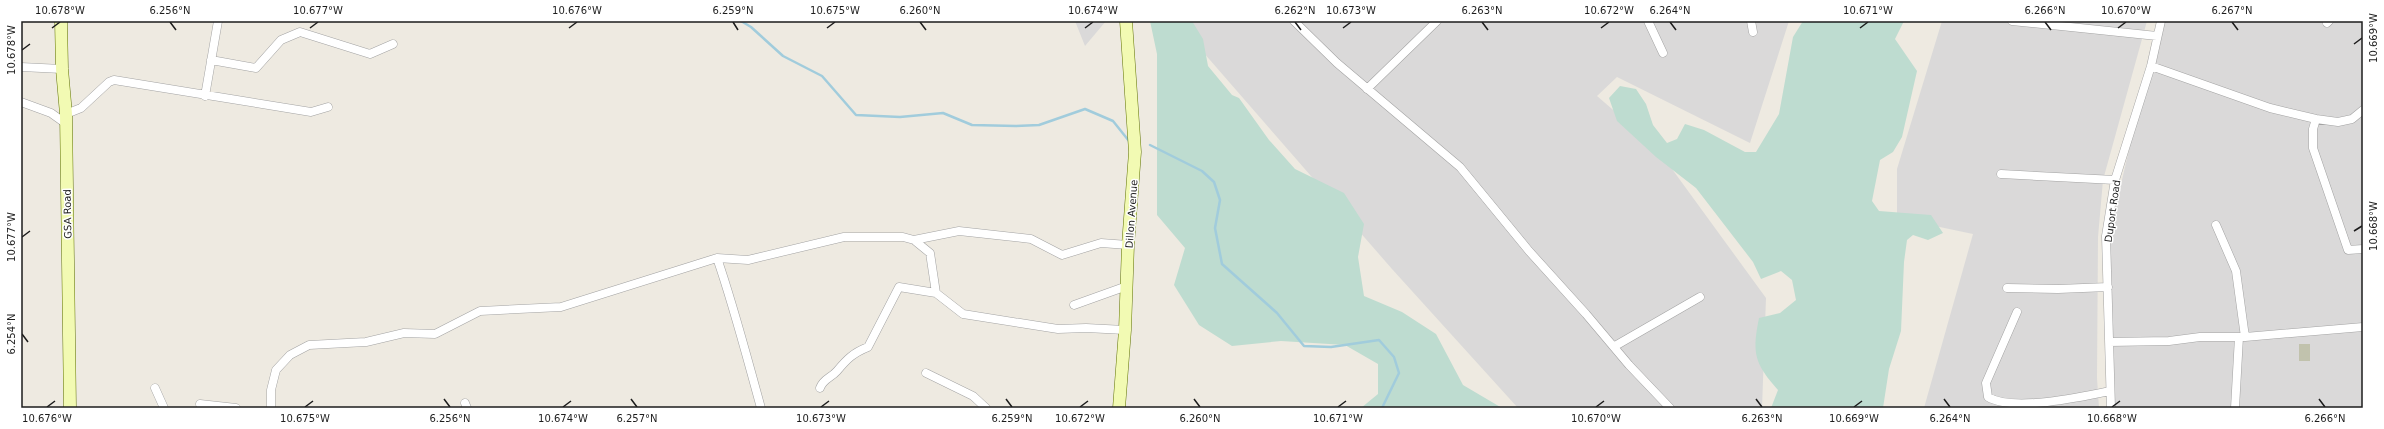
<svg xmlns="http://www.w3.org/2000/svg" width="2384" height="429" viewBox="0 0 2384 429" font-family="'DejaVu Sans',sans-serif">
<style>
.residential{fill:#dad9d9}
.construction{fill:#c1c2ad}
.wetland{fill:#bedcd0}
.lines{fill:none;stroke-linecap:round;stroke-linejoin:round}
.stream{stroke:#a1ccdc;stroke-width:2.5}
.street-casing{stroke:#a3a3a3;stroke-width:9}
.secondary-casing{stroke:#607303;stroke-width:13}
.street{stroke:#fff;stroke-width:8}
.secondary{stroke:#f2fab3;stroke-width:12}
.ticks{fill:none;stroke:#1c1c1c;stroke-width:1.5}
.labels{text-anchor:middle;stroke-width:3;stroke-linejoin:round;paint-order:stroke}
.street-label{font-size:10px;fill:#1c1c1c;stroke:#fff}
.neatline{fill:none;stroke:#1c1c1c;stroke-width:1.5}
.ticks-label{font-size:10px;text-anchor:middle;fill:#1c1c1c}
</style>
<rect width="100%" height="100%" fill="#eeeae1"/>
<!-- residential -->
<path class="residential" d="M1075 21H1106L1085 46Z
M1176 21H1789L1750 143 1617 77 1597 96 1656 147 1766 298 1762 408H1518L1392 269Z
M1942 21H2147L2103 180 2098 237 2097 378 2099 408H1924L1973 234 1897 218V169Z
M2159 21H2363V408H2111L2108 240Z"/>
<!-- construction -->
<path class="construction" d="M2299 344H2310V361H2299Z"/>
<!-- wetland -->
<path class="wetland" d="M1150 21H1192L1203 39 1208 66 1232 95 1239 98 1269 140 1295 169 1344 193 1364 224 1358 257 1364 296 1402 312 1436 334 1463 385 1502 408H1361L1378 394V364L1345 345 1281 341 1232 346 1199 325 1174 285 1185 248 1157 215V54Z
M1803 21H1904L1895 39 1917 71 1902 137 1893 152 1880 160 1872 201 1879 211 1931 215 1943 233 1928 240 1913 235 1907 240 1904 262 1901 331 1889 369 1883 408H1771L1778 390C1754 363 1752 353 1759 318L1780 313 1796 300 1792 280 1781 271 1761 279 1753 262 1696 188 1656 157 1617 121 1609 98 1620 86 1636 89 1646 104 1653 125 1667 143 1677 139 1685 124 1704 130 1745 152H1756L1779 114 1793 37Z"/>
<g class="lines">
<!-- stream -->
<path class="stream" d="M741 21 751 27 783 56 822 76 856 115 900 117 943 113 972 125 1016 126 1039 125 1085 109 1113 121 1129 141
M1150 145 1202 171 1214 182 1220 200 1215 228 1222 264 1277 313 1304 346 1331 347 1379 340 1394 357 1399 373 1382 408"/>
<defs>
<path id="street" d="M1294 21 1337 63 1460 167 1529 251 1586 314 1629 365 1670 408
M1648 21 1663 53
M1751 21 1753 32
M2012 21 2157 36
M2327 23 2329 21
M211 60 256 68 281 40 300 32 370 54 393 44
M2151 66 2270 108 2316 119 2338 122 2352 119 2363 110
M21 67 62 69
M1367 89 1437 21
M205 96 218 21
M21 102 51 113 65 123
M66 114 81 108 109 82 114 80 311 112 328 107
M2316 119 2313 129V148L2348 250 2363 249
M2001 174 2115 180
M2216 225 2236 271 2245 337
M914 240 959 231 1031 239 1062 255 1101 243 1128 245
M717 258C734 307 747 358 761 408
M2007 288 2058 289 2108 287
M1074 305 1127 286
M2017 312 1986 383 1988 397C2013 412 2082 397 2110 391
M2109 342 2169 341 2200 337H2245L2363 327
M1615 346 1700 297
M926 373 973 396 986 408
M155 388 164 408
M820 388C823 379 831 378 837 371 847 359 853 353 868 347L899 287 936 293 963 314 1058 329 1086 328 1125 330
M465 403 467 408
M200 404 236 408
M271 408V390L276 370 290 355 309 345 366 342 404 333 435 334 480 311 561 307 717 258 748 260 844 237H903L914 240 930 253 936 293
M2111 408 2106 236 2115 180 2151 66 2161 21
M2235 408 2239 337"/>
<path id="secondary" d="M61 21 62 69 66 114 70 408
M1119 408 1125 330 1128 245 1135 152 1126 21"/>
</defs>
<!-- street casing -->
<use href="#street" class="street-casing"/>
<!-- secondary casing -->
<use href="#secondary" class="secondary-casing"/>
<!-- street -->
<use href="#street" class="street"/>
<!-- secondary -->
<use href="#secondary" class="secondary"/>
</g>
<!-- ticks -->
<path class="ticks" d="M170 22 176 30M733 22 738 30M920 22 926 30M1295 22 1301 30M1482 22 1488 30M1670 22 1676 30M2045 22 2051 30M2232 22 2238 30M52 28 60 22M310 28 318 22M569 28 577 22M827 28 835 22M1085 28 1093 22M1343 28 1351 22M1601 28 1609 22M1860 28 1868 22M2118 28 2126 22M2354 44 2362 38M22 50 30 44M2354 231 2362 226M22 237 30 231M22 334 28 342M444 399 450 407M631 399 637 407M1006 399 1012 407M1194 399 1200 407M1756 399 1762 407M1944 399 1950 407M2319 399 2325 407M47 407 55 401M305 407 313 401M563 407 571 401M821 407 829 401M1080 407 1088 401M1338 407 1346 401M1596 407 1604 401M1854 407 1862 401M2112 407 2120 401"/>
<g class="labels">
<!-- street labels -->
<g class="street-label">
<text transform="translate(2112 211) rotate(-82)" y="4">Duport Road</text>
<text transform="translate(67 214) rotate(-91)" y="4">GSA Road</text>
<text transform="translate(1131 214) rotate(-86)" y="4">Dillon Avenue</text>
</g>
</g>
<!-- border -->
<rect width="2384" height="429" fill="none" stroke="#ffffff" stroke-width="44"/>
<rect x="22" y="22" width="2340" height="385" class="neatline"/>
<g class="ticks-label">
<text x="60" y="14">10.678°W</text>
<text x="170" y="14">6.256°N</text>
<text x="318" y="14">10.677°W</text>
<text x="577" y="14">10.676°W</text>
<text x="733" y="14">6.259°N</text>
<text x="835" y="14">10.675°W</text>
<text x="920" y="14">6.260°N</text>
<text x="1093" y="14">10.674°W</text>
<text x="1295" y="14">6.262°N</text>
<text x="1351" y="14">10.673°W</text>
<text x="1482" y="14">6.263°N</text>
<text x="1609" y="14">10.672°W</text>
<text x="1670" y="14">6.264°N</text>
<text x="1868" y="14">10.671°W</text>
<text x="2045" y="14">6.266°N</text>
<text x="2126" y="14">10.670°W</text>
<text x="2232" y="14">6.267°N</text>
<text transform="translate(2373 38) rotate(-90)" y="4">10.669°W</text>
<text transform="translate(11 50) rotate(-90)" y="4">10.678°W</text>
<text transform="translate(2373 226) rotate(-90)" y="4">10.668°W</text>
<text transform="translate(11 237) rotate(-90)" y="4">10.677°W</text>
<text transform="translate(11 334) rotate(-90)" y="4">6.254°N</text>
<text x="47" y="422">10.676°W</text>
<text x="305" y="422">10.675°W</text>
<text x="450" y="422">6.256°N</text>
<text x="563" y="422">10.674°W</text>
<text x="637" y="422">6.257°N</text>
<text x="821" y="422">10.673°W</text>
<text x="1012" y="422">6.259°N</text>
<text x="1080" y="422">10.672°W</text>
<text x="1200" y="422">6.260°N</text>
<text x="1338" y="422">10.671°W</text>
<text x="1596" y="422">10.670°W</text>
<text x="1762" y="422">6.263°N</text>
<text x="1854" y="422">10.669°W</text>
<text x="1950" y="422">6.264°N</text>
<text x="2112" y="422">10.668°W</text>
<text x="2325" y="422">6.266°N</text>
</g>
</svg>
